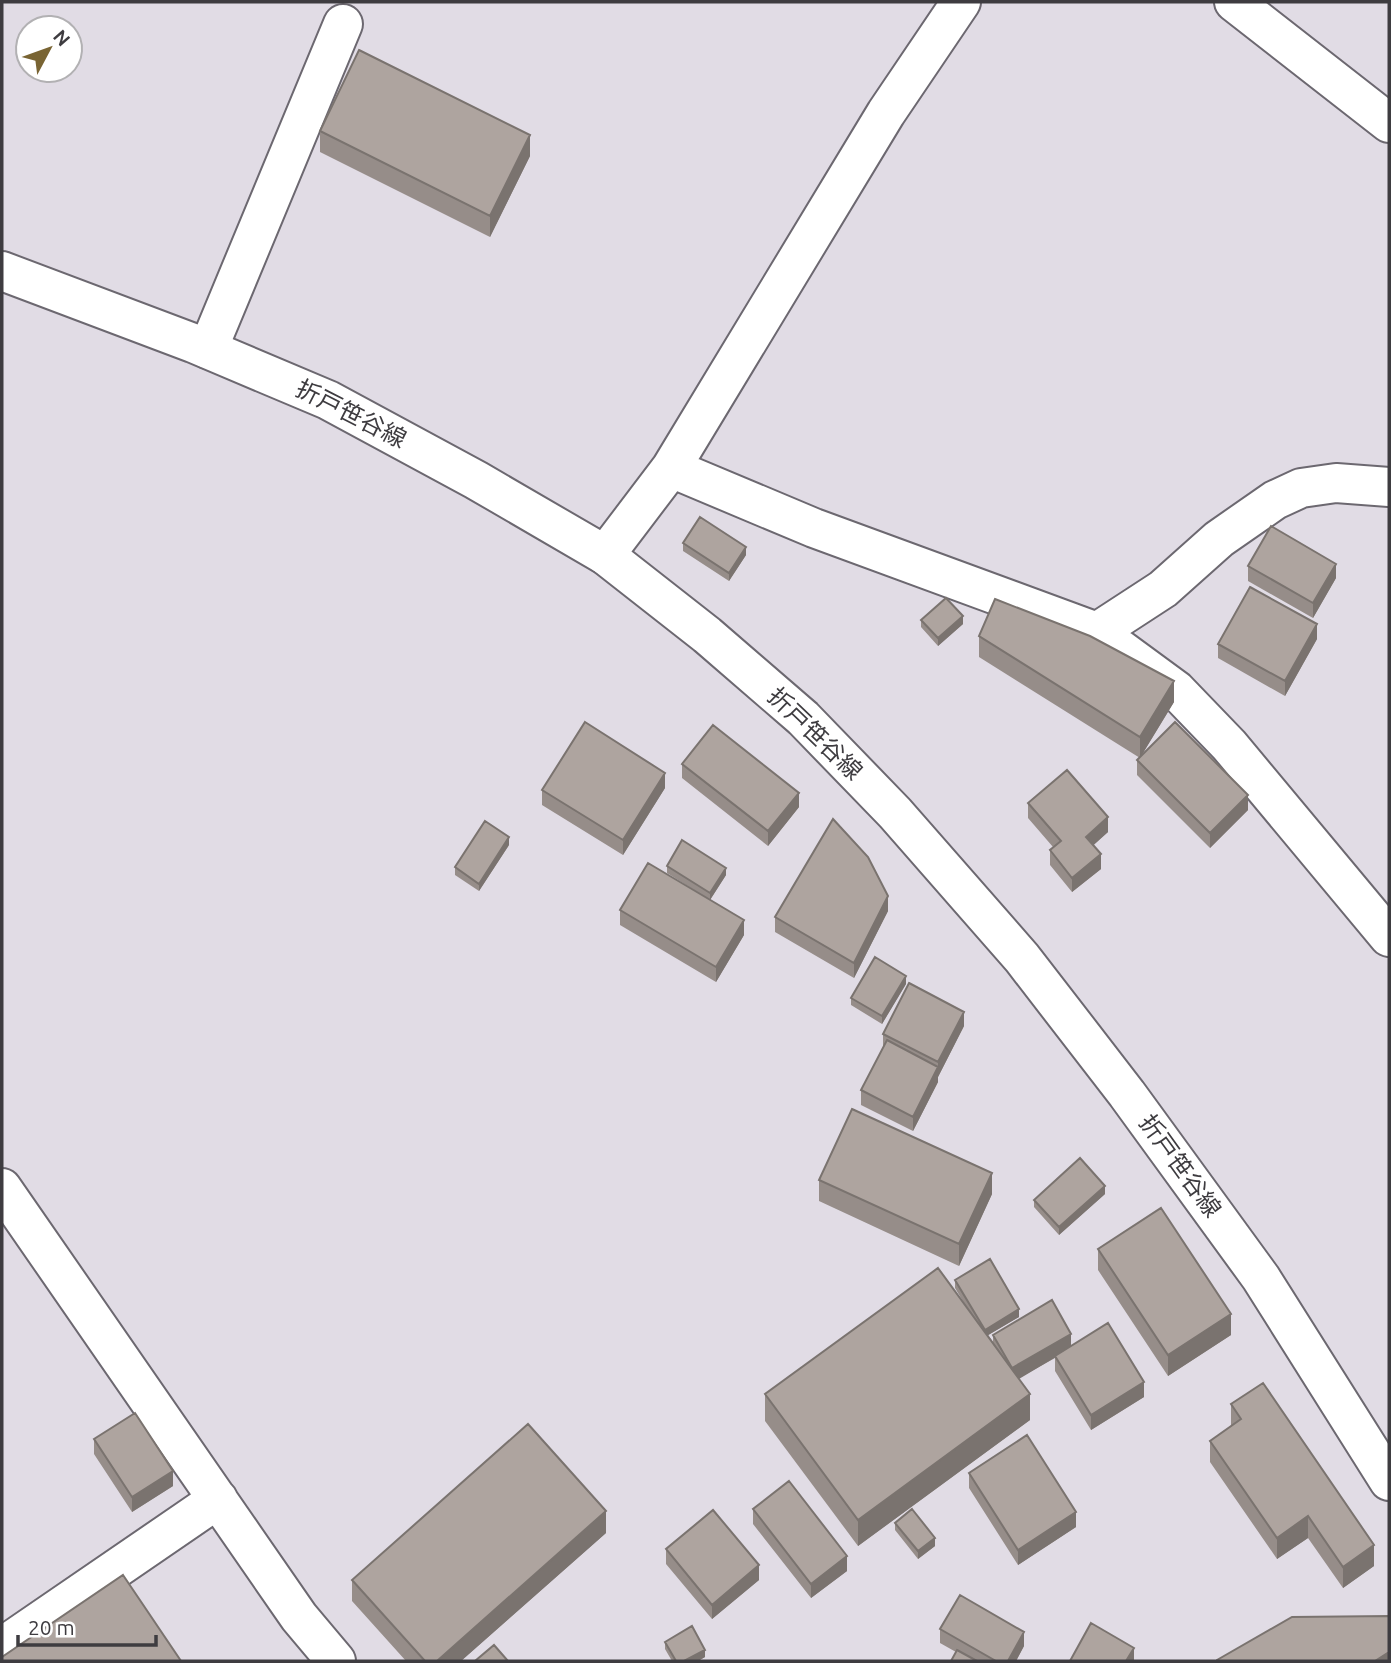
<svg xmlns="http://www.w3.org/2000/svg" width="1391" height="1663" viewBox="0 0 1391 1663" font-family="Ubuntu,'Noto Sans JP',sans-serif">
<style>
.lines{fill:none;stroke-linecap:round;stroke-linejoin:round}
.minor-casing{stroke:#6c6870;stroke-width:42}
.major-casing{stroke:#6c6870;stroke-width:42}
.minor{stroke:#fff;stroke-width:38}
.major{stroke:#fff;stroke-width:38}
.wall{fill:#968d89}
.shaded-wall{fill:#7a736f}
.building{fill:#aea49f;stroke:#7a736f;stroke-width:2}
.labels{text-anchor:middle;stroke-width:5;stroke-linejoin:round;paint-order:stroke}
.street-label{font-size:24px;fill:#3e3c40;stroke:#fff}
</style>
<rect width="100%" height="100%" fill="#e1dce5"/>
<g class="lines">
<defs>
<path id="minor" d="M1234 2 1389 123
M208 349 343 24
M671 468 814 528 1097 632 1163 589 1219 539 1275 500 1301 488 1336 483 1389 487
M605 555 671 468 886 113 961 2
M1097 632 1176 690 1229 745 1389 937
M2 1188 299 1617 336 1661
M2 1647 218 1499"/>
<path id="major" d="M2 271 193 343 328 400 476 480 605 555 707 635 803 718 895 813 1022 958 1127 1094 1261 1278 1389 1481"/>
</defs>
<!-- minor casing -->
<use href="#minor" class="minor-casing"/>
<!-- major casing -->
<use href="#major" class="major-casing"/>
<!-- minor -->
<use href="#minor" class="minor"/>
<!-- major -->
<use href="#major" class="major"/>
</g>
<!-- wall -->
<path class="wall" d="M320 131 530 156 490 237 320 152Z
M683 543 746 555 729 581 683 551Z
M1248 566 1336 578 1313 618 1248 581Z
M921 620 963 624 938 646 921 627Z
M979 636 1174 702 1141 756 1248 810 1210 848 1137 775V760L1140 758 979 657Z
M1317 639 1285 696 1218 658V644Z
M682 764 799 807 768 846 682 778Z
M665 788 623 855 542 805V790Z
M1028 803 1108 832 1093 845 1101 869 1072 892 1050 865V850L1053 847 1028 818Z
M509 845 479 891 455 875V867Z
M667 866 726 875 710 900 667 873Z
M620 910 744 935 716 982 620 925Z
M888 911 854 978 775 932V917Z
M906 984 882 1024 851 1005V998Z
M964 1026 938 1077V1082L913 1131 861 1105V1090L883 1048V1034Z
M819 1180 992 1194 959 1266 819 1201Z
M1105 1194 1059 1235 1034 1207V1200Z
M1098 1249 1231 1335 1168 1376 1098 1270Z
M955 1280 1019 1317 988 1335 993 1342V1335L1071 1347 1144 1397 1091 1430 1055 1371V1358L1019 1378 1030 1420 858 1546 765 1421V1394L967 1308 955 1288Z
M1231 1404 1374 1566 1343 1588 1308 1538 1277 1559 1210 1462V1441L1231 1426Z
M94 1439 173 1486 132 1512 94 1454Z
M969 1473 1076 1527 1018 1565 969 1488Z
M753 1509 847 1571 811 1598 753 1524Z
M895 1523 935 1546 918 1559 895 1530Z
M606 1533 461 1661H406L352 1601V1580Z
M666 1549 759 1580 712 1619 666 1564Z
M940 1629 1024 1646 1016 1661H951L956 1652 940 1643Z
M665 1642 705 1657 698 1661H672L665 1649Z"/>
<!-- shaded-wall -->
<path class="shaded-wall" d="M530 135V156L490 237V216Z
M746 547V555L729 581V573Z
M1336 564V578L1313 618V603Z
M963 616V624L938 646V638Z
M1317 624V639L1285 696V681Z
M1174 681V702L1140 758V737Z
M665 773V788L623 855V840Z
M799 793V807L768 846V831Z
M1248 795V810L1210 848V833Z
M1108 817V832L1086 852V837Z
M509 837V845L479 891V884Z
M1101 854V869L1072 892V878Z
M726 868V875L710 900V893Z
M888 896V911L854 978V963Z
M744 920V935L716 982V967Z
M906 976V984L882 1024V1016Z
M964 1012V1026L938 1077V1082L913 1131V1117L938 1067V1062Z
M992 1173V1194L959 1266V1244Z
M1105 1186V1194L1059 1235V1227Z
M1019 1309V1317L985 1337V1330Z
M1231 1314V1335L1168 1376V1355Z
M1071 1334V1348L1012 1383V1368Z
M1144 1382V1397L1091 1430V1415Z
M1030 1394V1420L858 1546V1520Z
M173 1471V1486L132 1512V1497Z
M606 1511V1533L461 1661H437Z
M1076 1512V1527L1018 1565V1550Z
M1308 1516V1538L1277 1559V1538Z
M935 1538V1546L918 1559V1551Z
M1374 1545V1566L1343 1588V1567Z
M847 1556V1571L811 1598V1584Z
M759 1565V1580L712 1619V1605Z
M1024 1632V1646L1016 1661H1008Z
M1134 1648V1661H1126Z
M705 1650V1657L698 1661H684Z
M1389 1652V1661H1375Z"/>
<!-- building -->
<path class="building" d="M359 50 530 135 490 216 320 131Z
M700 517 746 547 729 573 683 543Z
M1271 526 1336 564 1313 603 1248 566Z
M1250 587 1317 624 1285 681 1218 644Z
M946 598 963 616 938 638 921 620Z
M995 599 1090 636 1174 681 1140 737 979 636Z
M585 722 665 773 623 840 542 790Z
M1175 722 1248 795 1210 833 1137 760Z
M713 725 799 793 768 831 682 764Z
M1067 770 1108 817 1086 837 1101 854 1072 878 1050 850 1061 841 1028 803Z
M833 819 868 857 888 896 854 963 775 917Z
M485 821 509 837 479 884 455 867Z
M682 840 726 868 710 893 667 866Z
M648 863 744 920 716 967 620 910Z
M875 957 906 976 882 1016 851 998Z
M909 983 964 1012 938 1062 883 1034Z
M887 1040 938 1067 913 1117 861 1090Z
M852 1109 992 1173 959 1244 819 1180Z
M1080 1158 1105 1186 1059 1227 1034 1200Z
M1161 1208 1231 1314 1168 1355 1098 1249Z
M990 1259 1019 1309 985 1330 955 1280Z
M938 1268 1030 1394 858 1520 765 1394Z
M1052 1300 1071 1334 1012 1368 993 1335Z
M1108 1323 1144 1382 1091 1415 1055 1356Z
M1263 1383 1374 1545 1343 1567 1308 1516 1277 1538 1210 1441 1241 1419 1231 1404Z
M135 1413 173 1471 132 1497 94 1439Z
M528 1424 606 1511 437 1661H425L352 1580Z
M1027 1435 1076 1512 1018 1550 969 1473Z
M789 1481 847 1556 811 1584 753 1509Z
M912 1509 935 1538 918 1551 895 1523Z
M713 1510 759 1565 712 1605 666 1549Z
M123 1575 181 1661H2V1657Z
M960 1595 1024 1632 1008 1661H996L940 1629Z
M1389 1616V1652L1375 1661H1217V1660L1292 1617Z
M1091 1623 1134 1648 1126 1661H1070Z
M692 1626 705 1650 684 1661H676L665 1642Z
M494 1645 508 1661H475Z
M957 1650 977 1661H951Z"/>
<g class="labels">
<!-- street labels -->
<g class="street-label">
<text transform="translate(351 414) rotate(27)" y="8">折戸笹谷線</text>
<text transform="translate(815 734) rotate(44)" y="8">折戸笹谷線</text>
<text transform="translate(1180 1166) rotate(54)" y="8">折戸笹谷線</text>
</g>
</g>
<!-- border -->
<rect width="1391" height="1663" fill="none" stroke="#3e3c40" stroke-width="7"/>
<!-- north arrow -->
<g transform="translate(49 49) rotate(49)"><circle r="33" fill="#ffffff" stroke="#b2b1b3" stroke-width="2"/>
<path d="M0-5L12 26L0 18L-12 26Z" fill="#796433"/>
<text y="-10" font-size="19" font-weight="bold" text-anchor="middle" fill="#3e3c40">N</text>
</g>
<!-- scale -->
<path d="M18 1635v10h138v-10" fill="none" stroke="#3e3c40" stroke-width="3.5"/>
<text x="28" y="1635" font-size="21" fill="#3e3c40" stroke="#ffffff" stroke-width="5" paint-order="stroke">20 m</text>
</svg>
